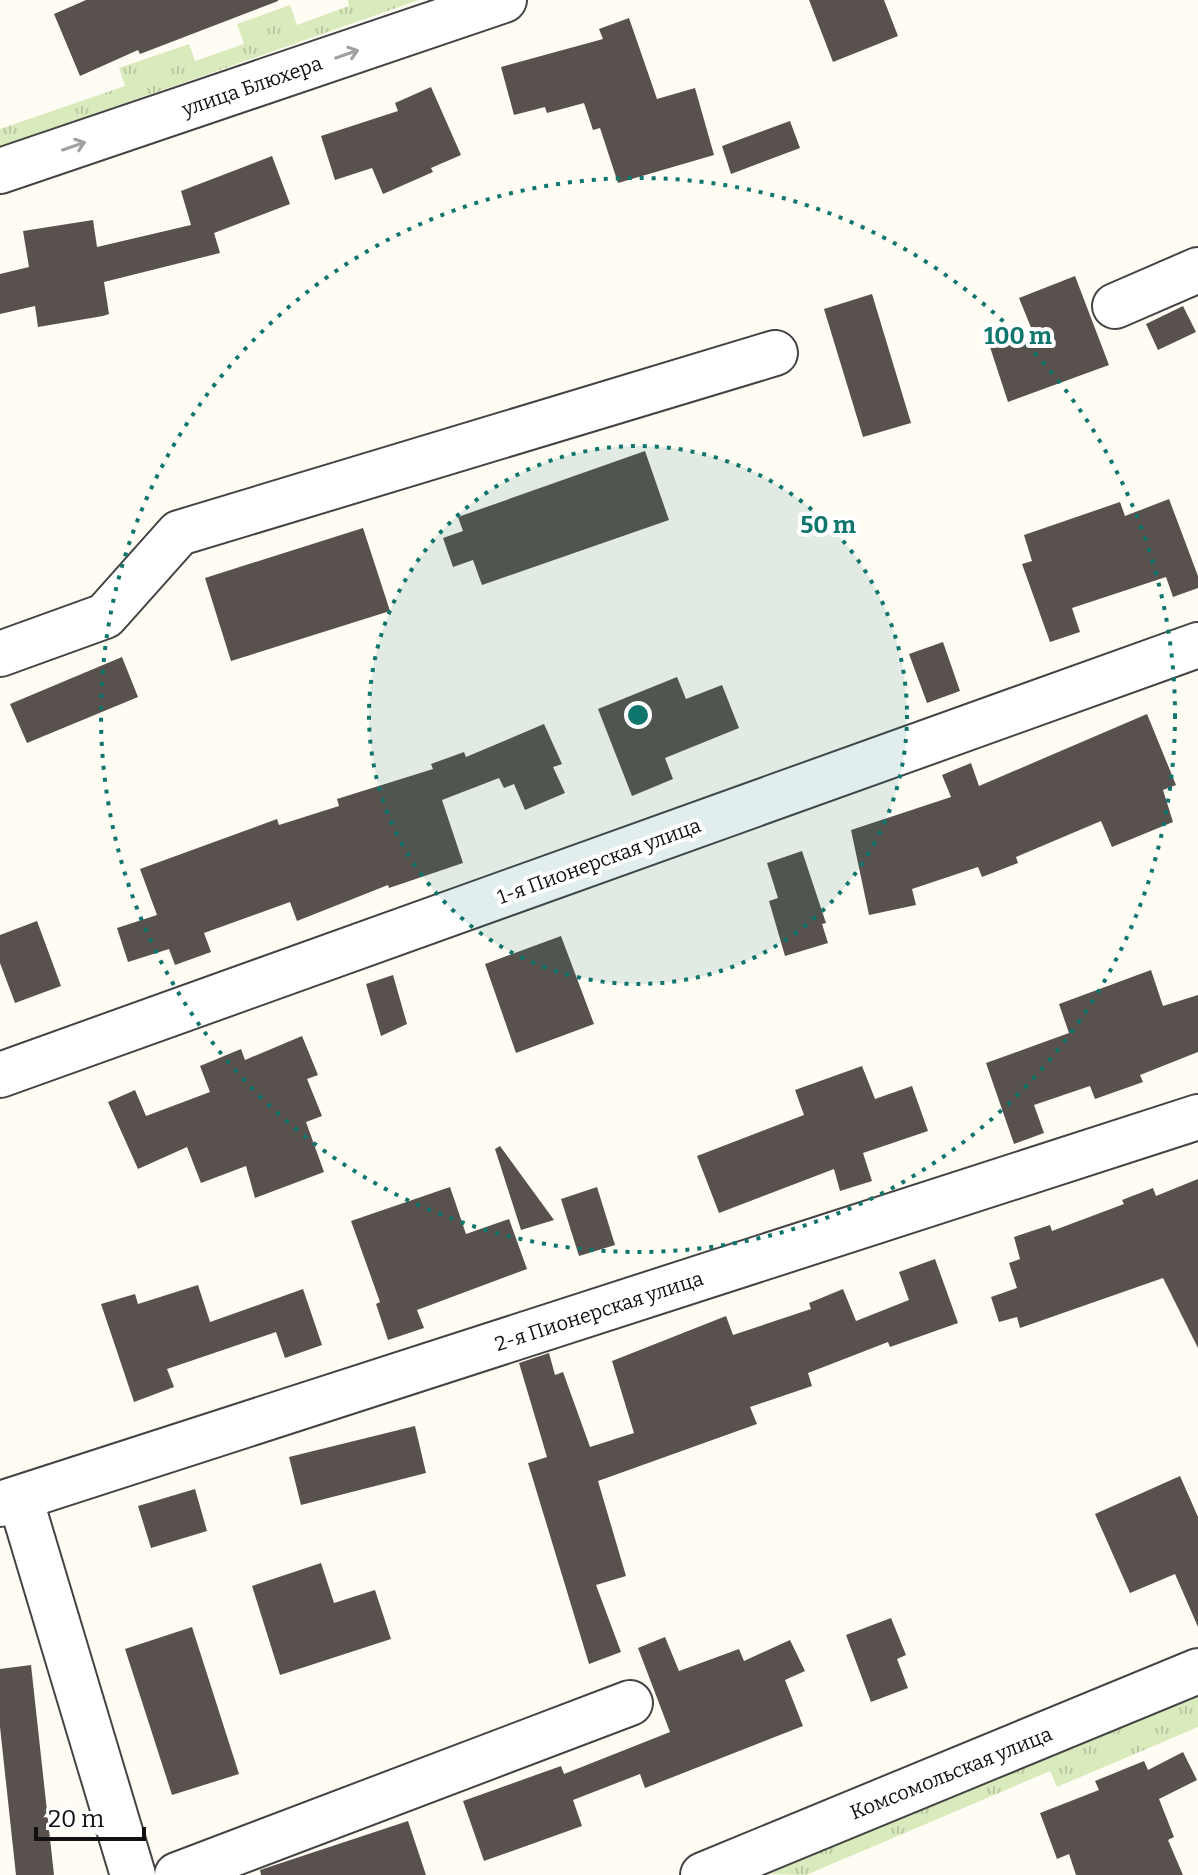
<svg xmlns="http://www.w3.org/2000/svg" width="1198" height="1875" viewBox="0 0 1198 1875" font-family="Bitter,serif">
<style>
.grass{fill:url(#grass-tufts)}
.building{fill:#59514d}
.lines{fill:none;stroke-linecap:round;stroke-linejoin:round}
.minor-casing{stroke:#444;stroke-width:48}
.minor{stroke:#fff;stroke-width:44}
.oneway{stroke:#a0a0a0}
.ring{fill:none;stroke:#0f766e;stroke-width:4;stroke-dasharray:4 8}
.labels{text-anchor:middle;stroke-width:8;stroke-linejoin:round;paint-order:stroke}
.street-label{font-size:20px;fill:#111;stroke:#fff}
.centre{fill:#0f766e;stroke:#fff;stroke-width:4}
.ring-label{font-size:24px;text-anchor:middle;font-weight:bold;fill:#0f766e;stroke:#fff;stroke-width:8;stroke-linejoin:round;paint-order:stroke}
</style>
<defs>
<pattern id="grass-tufts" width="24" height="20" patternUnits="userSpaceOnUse" patternTransform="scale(2)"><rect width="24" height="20" fill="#d9eabd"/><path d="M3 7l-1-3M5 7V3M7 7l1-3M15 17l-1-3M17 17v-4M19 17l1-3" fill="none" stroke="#b9c8a1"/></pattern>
</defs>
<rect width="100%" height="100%" fill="#fffcf4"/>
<!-- grass -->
<path class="grass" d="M348 0H419L0 147V129L125 86 119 68 189 44 195 61 244 44 237 24 290 5 297 25 349 6Z
M1198 1688V1727L1057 1787 1050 1771 806 1875 761 1874Z"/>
<!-- building -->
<path class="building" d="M86 0H278V1L140 54 138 50 80 76 54 14Z
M809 0H884L898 36 833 62Z
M629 18 657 99 695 88 714 155 618 183 600 128 593 130 584 103 547 113 545 107 514 115 501 67 603 39 599 29Z
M431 87 461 155 431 168 433 172 383 194 372 168 335 180 321 136 398 111 395 103Z
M790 121 800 148 731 174 722 146Z
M272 156 290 204 214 233 220 253 104 282 109 314 103 316 38 327 35 306 0 314V274L29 267 23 231 93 220 97 247 191 225 181 191Z
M1075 276 1109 365 1008 402 989 344 1032 330 1019 298Z
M872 294 911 423 863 437 824 309Z
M1183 306 1196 332 1158 350 1146 324Z
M645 451 669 520 482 585 473 560 453 567 443 538 463 531 458 517Z
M1169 499 1198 576V588L1173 597 1166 577 1072 608 1080 632 1050 642 1022 564 1032 561 1024 535 1120 502 1125 516Z
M363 528 390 611 231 661 205 578Z
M943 642 960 691 927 703 909 654Z
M122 657 138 697 27 743 10 704Z
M677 677 686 699 722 685 739 728 665 758 673 779 632 796 598 709Z
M1147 714 1176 785 1163 790 1173 822 1112 847 1101 821 1016 857 1018 863 982 877 978 867 912 889 916 905 869 915 851 830 951 797 942 775 971 763 979 786Z
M544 724 562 764 553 767 565 793 525 810 514 784 504 788 499 778 442 800 463 863 389 888 388 885 297 921 290 902 204 933 211 952 175 965 169 949 128 962 117 928 157 915 140 869 277 819 279 825 339 806 337 799 433 769 431 764 464 752 466 757Z
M802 851 826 923 822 924 828 943 785 956 769 901 778 898 767 863Z
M37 921 61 986 15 1003 0 963V935Z
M561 936 594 1024 516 1053 485 964Z
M1151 970 1163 1006 1198 995V1052L1140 1075 1143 1082 1095 1099 1090 1086 1034 1105 1044 1133 1014 1144 986 1063 1069 1033 1059 1004Z
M393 975 407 1024 381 1036 366 984Z
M302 1036 318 1075 307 1079 322 1116 306 1122 324 1172 255 1198 246 1166 201 1183 187 1147 138 1169 108 1102 135 1090 146 1116 210 1092 200 1066 241 1049 245 1060Z
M862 1066 875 1099 912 1086 928 1131 863 1153 872 1181 840 1191 834 1169 719 1213 697 1156 804 1115 795 1090Z
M500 1146 554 1220 521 1230 495 1149Z
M1198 1179V1348L1163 1278 1020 1328 1017 1317 999 1322 991 1297 1017 1288 1009 1263 1020 1259 1014 1237 1050 1225 1052 1231 1124 1204 1122 1200 1153 1188 1156 1196Z
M450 1187 466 1234 509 1219 527 1269 417 1310 424 1328 388 1340 376 1304 380 1302 351 1221Z
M597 1187 615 1245 579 1256 561 1199Z
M935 1259 958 1323 890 1347 888 1342 808 1373 812 1386 750 1407 757 1424 598 1481 626 1576 596 1585 621 1652 589 1664 528 1463 547 1457 519 1363 549 1353 555 1375 563 1372 590 1447 634 1433 612 1361 726 1316 733 1335 811 1309 809 1303 843 1289 856 1321 909 1300 899 1272Z
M198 1285 210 1322 303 1289 322 1345 285 1358 276 1332 167 1369 174 1387 134 1402 101 1304 135 1294 138 1304Z
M415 1426 426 1473 301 1505 289 1457Z
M1180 1476 1198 1517V1627L1175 1574 1130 1593 1095 1514Z
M195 1489 207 1531 151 1548 138 1506Z
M321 1563 334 1603 375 1590 391 1639 280 1675 252 1586Z
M891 1618 906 1655 897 1659 908 1688 871 1702 846 1635Z
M192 1627 239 1774 172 1795 125 1649Z
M665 1637 679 1671 739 1649 744 1661 790 1640 805 1671 785 1680 803 1726 645 1788 640 1774 573 1800 582 1826 484 1861 463 1801 561 1766 564 1774 670 1732 638 1648Z
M31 1665 54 1875H16L0 1727V1669Z
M1183 1752 1197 1780 1159 1799 1174 1837 1168 1840 1183 1875H1076L1069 1854 1057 1859 1040 1813 1099 1790 1095 1781 1144 1761 1148 1770Z
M408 1821 426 1875H261L260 1870 275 1865Z"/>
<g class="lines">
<defs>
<path id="minor" d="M0 171 504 0
M1115 306 1198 270
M0 654 105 616 179 533 775 353
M0 1075 1198 645
M20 1498 133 1875
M0 1504 1198 1117
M177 1875 630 1703
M703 1875 1198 1671"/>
</defs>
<!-- minor casing -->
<use href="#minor" class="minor-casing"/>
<!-- minor -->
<use href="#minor" class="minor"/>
</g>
<!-- one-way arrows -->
<defs><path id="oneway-shaft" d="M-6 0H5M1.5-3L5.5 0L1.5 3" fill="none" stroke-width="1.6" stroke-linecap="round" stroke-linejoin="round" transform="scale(2)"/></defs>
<g class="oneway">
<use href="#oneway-shaft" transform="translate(347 54) rotate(-19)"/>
<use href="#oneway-shaft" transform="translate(74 146) rotate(-19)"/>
</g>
<!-- distance rings -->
<circle cx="638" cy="715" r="269" fill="#0f766e" fill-opacity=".12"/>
<g class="ring">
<circle cx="638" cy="715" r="269"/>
<circle cx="638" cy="715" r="537"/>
</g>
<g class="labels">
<!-- street labels -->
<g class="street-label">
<text transform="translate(252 86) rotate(-19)" y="7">улица Блюхера</text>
<text transform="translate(599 861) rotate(-20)" y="7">1-я Пионерская улица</text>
<text transform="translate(599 1311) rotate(-18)" y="7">2-я Пионерская улица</text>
<text transform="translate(951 1773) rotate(-22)" y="7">Комсомольская улица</text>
</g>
</g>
<circle cx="638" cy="715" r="12" class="centre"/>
<g class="ring-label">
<text x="1018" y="344">100 m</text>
<text x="828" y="533">50 m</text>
</g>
<!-- scale -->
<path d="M36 1827v12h108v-12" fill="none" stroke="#111111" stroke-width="4"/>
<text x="48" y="1827" font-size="24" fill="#111111" stroke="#ffffff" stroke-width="6" paint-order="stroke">20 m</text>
</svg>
